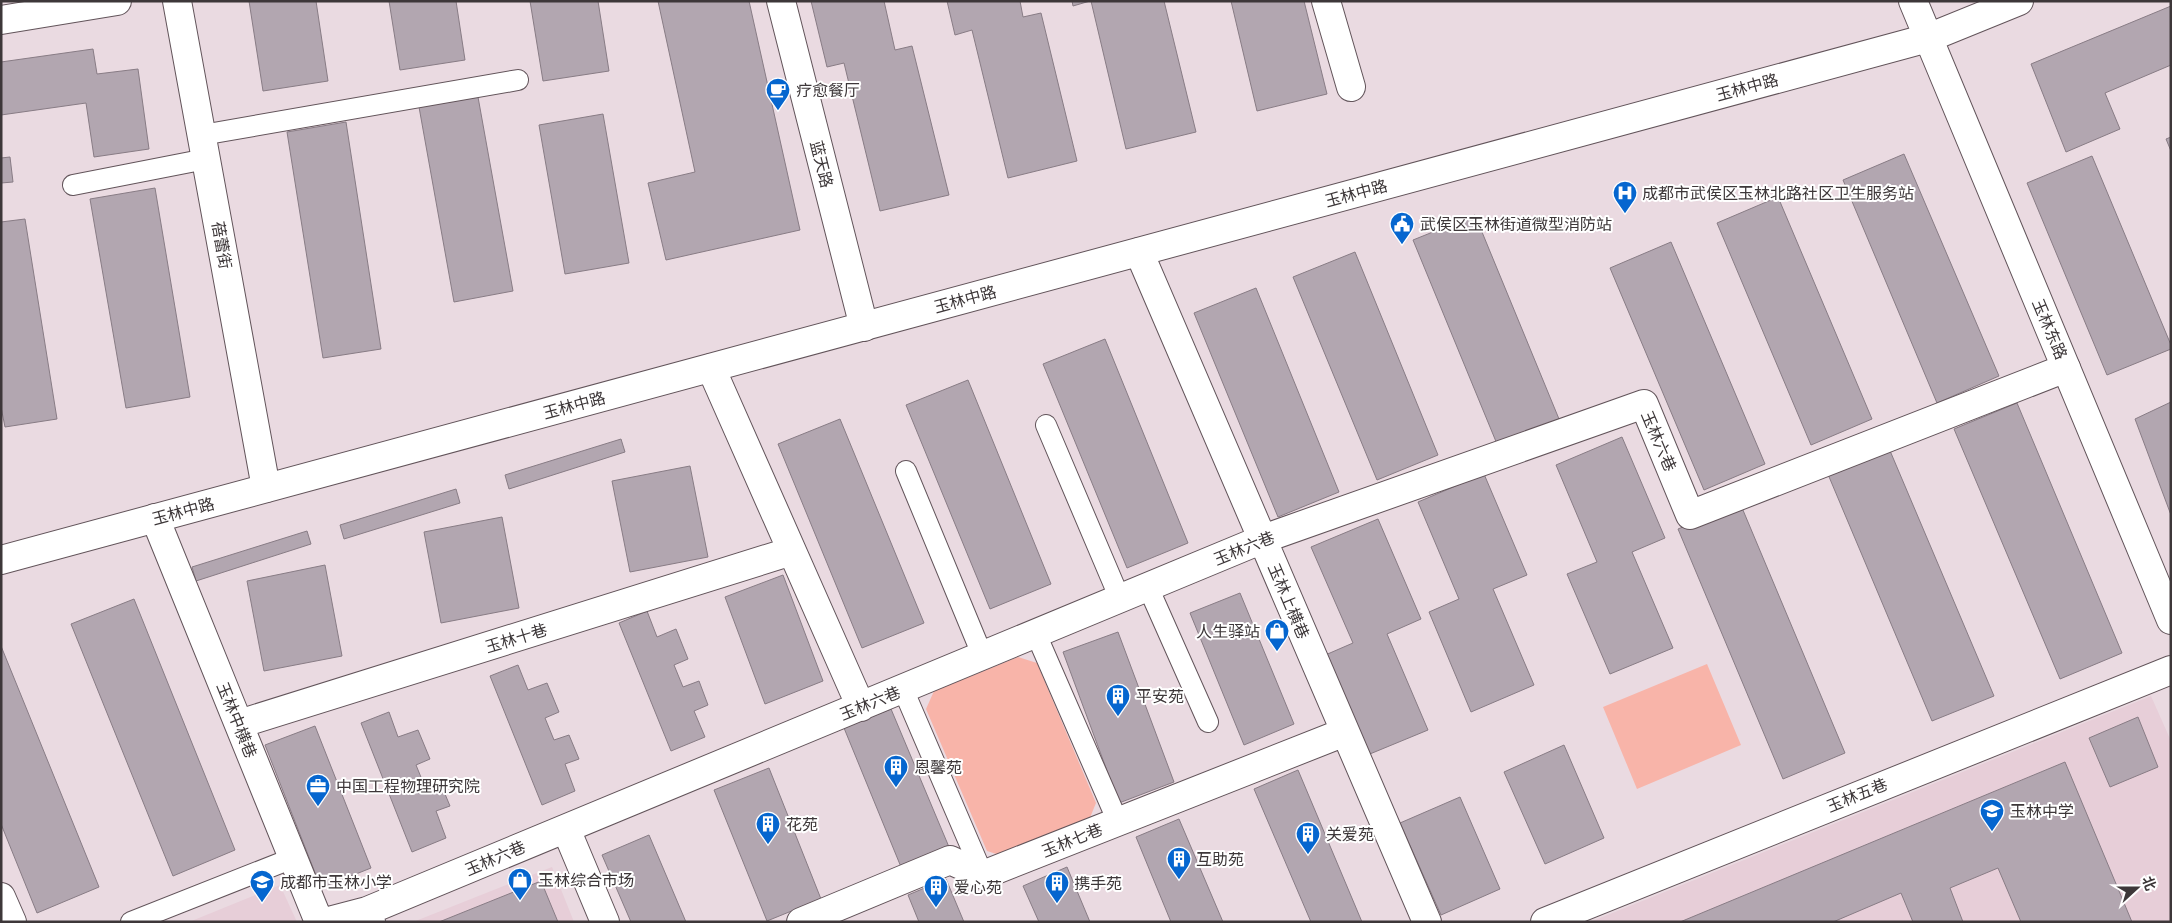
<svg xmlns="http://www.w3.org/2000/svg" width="2172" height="923" viewBox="0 0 2172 923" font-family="Arial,'Noto Sans SC',sans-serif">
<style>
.built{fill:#e7ced8}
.green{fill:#f8b4a9}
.building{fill:#b2a6b0;stroke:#887c85}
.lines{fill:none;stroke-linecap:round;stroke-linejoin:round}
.service-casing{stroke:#62545a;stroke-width:22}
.minor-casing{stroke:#62545a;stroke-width:30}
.tertiary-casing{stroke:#62545a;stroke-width:30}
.secondary-casing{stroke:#62545a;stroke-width:30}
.service{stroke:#fff;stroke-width:20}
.minor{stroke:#fff;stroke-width:28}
.tertiary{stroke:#fff;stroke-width:28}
.secondary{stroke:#fff;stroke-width:28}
.labels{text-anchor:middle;stroke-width:4;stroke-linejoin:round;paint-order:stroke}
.street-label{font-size:16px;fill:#3d3739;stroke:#fff}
.poi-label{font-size:16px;fill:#3d3739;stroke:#fff;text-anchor:start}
</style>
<rect width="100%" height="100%" fill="#eadae1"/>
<!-- built -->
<path class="built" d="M2151 696 2171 741V922H1590Z
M552 867 574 922H413Z
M280 885 297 922H189Z"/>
<!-- green -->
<path class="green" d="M1018 657 1037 663 1096 803 1087 825 1006 857 987 851 926 709 934 691Z
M1707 664 1741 745 1637 789 1603 707Z"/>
<!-- building -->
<path class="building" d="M249 1H316L328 81 263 91Z
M389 1H456L465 60 400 70Z
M530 1H598L609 71 543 81Z
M658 1H749L800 230 666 260 648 183 695 172Z
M811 1H884L895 50 912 46 949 195 880 211 844 63 827 67Z
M947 1H1020L1023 17 1041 13 1077 161 1008 178 972 30 955 35Z
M1072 1H1090L1073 6Z
M1091 1H1164L1196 132 1126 149Z
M1231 1H1304L1327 94 1257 111Z
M2171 6V65L2105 93 2120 129 2066 152 2031 64Z
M93 49 97 74 138 69 149 149 94 157 86 103 1 115V62Z
M478 97 513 291 454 302 419 107Z
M603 114 629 263 565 274 539 125Z
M346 122 381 349 323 358 287 132Z
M2171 137V151L2166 139Z
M1904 154 1999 376 1937 403 1843 180Z
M2092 156 2171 345V349L2107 375 2027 183Z
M10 157 13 182 1 183V158Z
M155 188 190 397 126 408 90 199Z
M1778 197 1872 419 1811 445 1717 223Z
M1475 215 1559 419 1497 444 1413 240Z
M25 219 57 419 5 427 1 407V222Z
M1671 242 1765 464 1704 490 1610 268Z
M1355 252 1438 455 1377 480 1293 277Z
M1256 288 1339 492 1278 517 1194 313Z
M1105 339 1188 543 1127 568 1043 364Z
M968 380 1051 584 990 609 906 405Z
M2171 402V515L2135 419Z
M2017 403 2122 653 2060 679 1954 429Z
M840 419 924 623 862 648 778 444Z
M1622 437 1665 538 1632 552 1673 648 1610 674 1567 574 1597 562 1556 465Z
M621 439 625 452 509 489 505 475Z
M1888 446 1994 696 1932 721 1827 472Z
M690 466 708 557 630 572 612 481Z
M1484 474 1527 575 1493 589 1534 685 1471 712 1429 612 1459 599 1418 502Z
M456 489 460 503 344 539 340 525Z
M1740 503 1845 753 1783 779 1678 529Z
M502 517 519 608 441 623 424 532Z
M1378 519 1421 619 1387 634 1428 730 1365 756 1323 656 1353 643 1311 547Z
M307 531 311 544 196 581 192 567Z
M325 565 342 656 264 671 247 581Z
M783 575 823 681 765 704 725 597Z
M1240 593 1294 724 1244 745 1190 613Z
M134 599 235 850 173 876 71 624Z
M647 611 657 637 676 629 688 659 674 665 683 687 699 681 708 705 694 711 705 737 671 751 619 623Z
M1118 632 1174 782 1119 803 1063 652Z
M1 646 99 887 37 913 1 824Z
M518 665 528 690 547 683 559 712 545 718 554 740 569 735 579 759 565 764 575 791 542 805 490 676Z
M891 709 949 847 901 867 844 728Z
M389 712 398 737 418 730 430 759 416 765 425 787 440 782 450 806 436 811 446 838 412 852 361 723Z
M2138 717 2158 767 2110 787 2089 738Z
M315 726 371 868 321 888 265 745Z
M1564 745 1604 838 1545 864 1504 772Z
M2065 762 2132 922H2021L1998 868 1950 888 1963 922H1913L1901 893 1833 922H1680Z
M769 768 821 899 767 921 714 790Z
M1298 770 1362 922H1311L1254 789Z
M1460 797 1500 889 1441 915 1400 823Z
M1179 819 1223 922H1171L1136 837Z
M649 835 686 922H631L602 855Z
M1067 867 1090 922H1039L1023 886Z
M946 879 964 922H919L908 895Z
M541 881 558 922H439Z"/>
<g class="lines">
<defs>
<path id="service" d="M202 135 518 80
M73 185 206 159
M1046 425 1120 599
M906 471 983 657
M1148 587 1208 722
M1036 634 1118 822
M903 689 983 875
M131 922 293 858"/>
<path id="minor" d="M177 1 266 488
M781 1 864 327
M1326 1 1351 87
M1 20 117 1
M1139 252 1427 922
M711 368 861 707
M155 518 319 922
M239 724 792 551
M566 829 605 922
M1 897 12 922
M367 911 1263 539 1644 404 1690 515 2066 368
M325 922 367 911 371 922
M801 922 950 860 983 875 1345 732
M1545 922 2171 670"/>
<path id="tertiary" d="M1913 1 2171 620"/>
<path id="secondary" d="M1 560 1928 38 2019 1"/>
</defs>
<!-- service casing -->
<use href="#service" class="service-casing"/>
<!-- minor casing -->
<use href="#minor" class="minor-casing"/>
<!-- tertiary casing -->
<use href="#tertiary" class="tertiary-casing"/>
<!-- secondary casing -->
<use href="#secondary" class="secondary-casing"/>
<!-- service -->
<use href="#service" class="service"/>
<!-- minor -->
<use href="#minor" class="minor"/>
<!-- tertiary -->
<use href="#tertiary" class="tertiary"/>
<!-- secondary -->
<use href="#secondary" class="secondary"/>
</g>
<!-- icons -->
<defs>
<symbol id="cafe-pin" viewBox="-11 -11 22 30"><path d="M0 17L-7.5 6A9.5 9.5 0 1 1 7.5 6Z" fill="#0566cf" stroke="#fff"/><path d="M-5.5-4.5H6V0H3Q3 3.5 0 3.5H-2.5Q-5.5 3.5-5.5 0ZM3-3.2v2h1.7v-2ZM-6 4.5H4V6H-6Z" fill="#fff"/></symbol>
<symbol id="hospital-pin" viewBox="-11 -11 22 30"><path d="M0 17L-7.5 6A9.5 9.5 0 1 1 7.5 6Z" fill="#0566cf" stroke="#fff"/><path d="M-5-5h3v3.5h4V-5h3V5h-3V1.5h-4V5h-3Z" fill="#fff"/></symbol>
<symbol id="civic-pin" viewBox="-11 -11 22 30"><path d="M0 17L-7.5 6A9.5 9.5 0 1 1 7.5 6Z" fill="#0566cf" stroke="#fff"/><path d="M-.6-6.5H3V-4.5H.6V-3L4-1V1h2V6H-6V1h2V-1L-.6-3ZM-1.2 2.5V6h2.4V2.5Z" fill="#fff"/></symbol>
<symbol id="shop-pin" viewBox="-11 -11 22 30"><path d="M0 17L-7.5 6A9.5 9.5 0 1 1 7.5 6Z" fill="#0566cf" stroke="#fff"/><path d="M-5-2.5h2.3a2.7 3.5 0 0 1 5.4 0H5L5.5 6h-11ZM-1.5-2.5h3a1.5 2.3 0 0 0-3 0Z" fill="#fff"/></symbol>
<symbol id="building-pin" viewBox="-11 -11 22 30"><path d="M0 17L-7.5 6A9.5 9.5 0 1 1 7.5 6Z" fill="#0566cf" stroke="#fff"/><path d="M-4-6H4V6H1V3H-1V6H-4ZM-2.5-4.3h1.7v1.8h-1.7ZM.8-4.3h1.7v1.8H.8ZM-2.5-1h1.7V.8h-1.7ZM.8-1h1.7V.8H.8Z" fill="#fff"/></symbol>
<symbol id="office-pin" viewBox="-11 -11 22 30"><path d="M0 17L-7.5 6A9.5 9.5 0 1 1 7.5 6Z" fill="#0566cf" stroke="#fff"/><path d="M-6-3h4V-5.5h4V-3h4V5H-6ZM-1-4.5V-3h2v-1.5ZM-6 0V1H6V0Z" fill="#fff"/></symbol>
<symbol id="school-pin" viewBox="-11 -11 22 30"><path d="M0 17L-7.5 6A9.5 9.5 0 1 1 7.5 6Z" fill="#0566cf" stroke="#fff"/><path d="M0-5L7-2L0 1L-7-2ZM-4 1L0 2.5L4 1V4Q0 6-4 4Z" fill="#fff"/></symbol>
</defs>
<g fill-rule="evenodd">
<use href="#cafe-pin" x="764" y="76" width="28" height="38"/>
<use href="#hospital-pin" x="1611" y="179" width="28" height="38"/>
<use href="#civic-pin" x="1388" y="210" width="28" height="38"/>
<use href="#shop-pin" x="1263" y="617" width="28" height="38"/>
<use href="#building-pin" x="1104" y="682" width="28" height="38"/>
<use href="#building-pin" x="882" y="753" width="28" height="38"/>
<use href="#office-pin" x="304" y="772" width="28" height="38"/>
<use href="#school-pin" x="1978" y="797" width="28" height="38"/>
<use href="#building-pin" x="754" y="810" width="28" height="38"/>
<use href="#building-pin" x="1294" y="820" width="28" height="38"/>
<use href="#building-pin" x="1165" y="845" width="28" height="38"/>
<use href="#shop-pin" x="506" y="866" width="28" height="38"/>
<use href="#school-pin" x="248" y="868" width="28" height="38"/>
<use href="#building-pin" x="1043" y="869" width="28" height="38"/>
<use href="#building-pin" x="922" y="873" width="28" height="38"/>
</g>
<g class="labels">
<!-- street labels -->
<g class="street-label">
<text transform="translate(1747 87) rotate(-15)" y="6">玉林中路</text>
<text transform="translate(822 164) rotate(76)" y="6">蓝天路</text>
<text transform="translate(1356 193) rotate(-15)" y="6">玉林中路</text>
<text transform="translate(222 245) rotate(80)" y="6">蓓蕾街</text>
<text transform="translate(965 299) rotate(-15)" y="6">玉林中路</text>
<text transform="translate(2050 329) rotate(67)" y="6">玉林东路</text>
<text transform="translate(574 405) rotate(-15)" y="6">玉林中路</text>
<text transform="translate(1659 441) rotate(67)" y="6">玉林六巷</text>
<text transform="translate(183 511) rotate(-15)" y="6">玉林中路</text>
<text transform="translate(1244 548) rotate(-22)" y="6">玉林六巷</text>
<text transform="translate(1289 601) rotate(67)" y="6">玉林上横巷</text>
<text transform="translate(516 638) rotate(-17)" y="6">玉林十巷</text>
<text transform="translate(870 703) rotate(-22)" y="6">玉林六巷</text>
<text transform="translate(237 720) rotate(68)" y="6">玉林中横巷</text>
<text transform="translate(1857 795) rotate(-22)" y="6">玉林五巷</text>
<text transform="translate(1072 840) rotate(-22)" y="6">玉林七巷</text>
<text transform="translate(495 858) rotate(-23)" y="6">玉林六巷</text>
</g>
<!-- poi labels -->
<g class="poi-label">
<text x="796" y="96">疗愈餐厅</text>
<text x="1642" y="199">成都市武侯区玉林北路社区卫生服务站</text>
<text x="1420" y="230">武侯区玉林街道微型消防站</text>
<text x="1260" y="637" text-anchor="end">人生驿站</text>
<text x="1136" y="702">平安苑</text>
<text x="914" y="773">恩馨苑</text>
<text x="336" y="792">中国工程物理研究院</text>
<text x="2010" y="817">玉林中学</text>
<text x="786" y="830">花苑</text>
<text x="1326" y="840">关爱苑</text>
<text x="1196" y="865">互助苑</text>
<text x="538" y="886">玉林综合市场</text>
<text x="280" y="888">成都市玉林小学</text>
<text x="1074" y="889">携手苑</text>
<text x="954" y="893">爱心苑</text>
</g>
</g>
<!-- border -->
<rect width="2172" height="923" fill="none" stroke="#3d3739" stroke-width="5"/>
<!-- north arrow -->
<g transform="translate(2137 888) rotate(69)" stroke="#ffffff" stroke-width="4" paint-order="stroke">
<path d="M0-4L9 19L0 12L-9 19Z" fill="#3d3739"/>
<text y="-8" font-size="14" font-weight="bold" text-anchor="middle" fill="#3d3739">北</text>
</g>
</svg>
